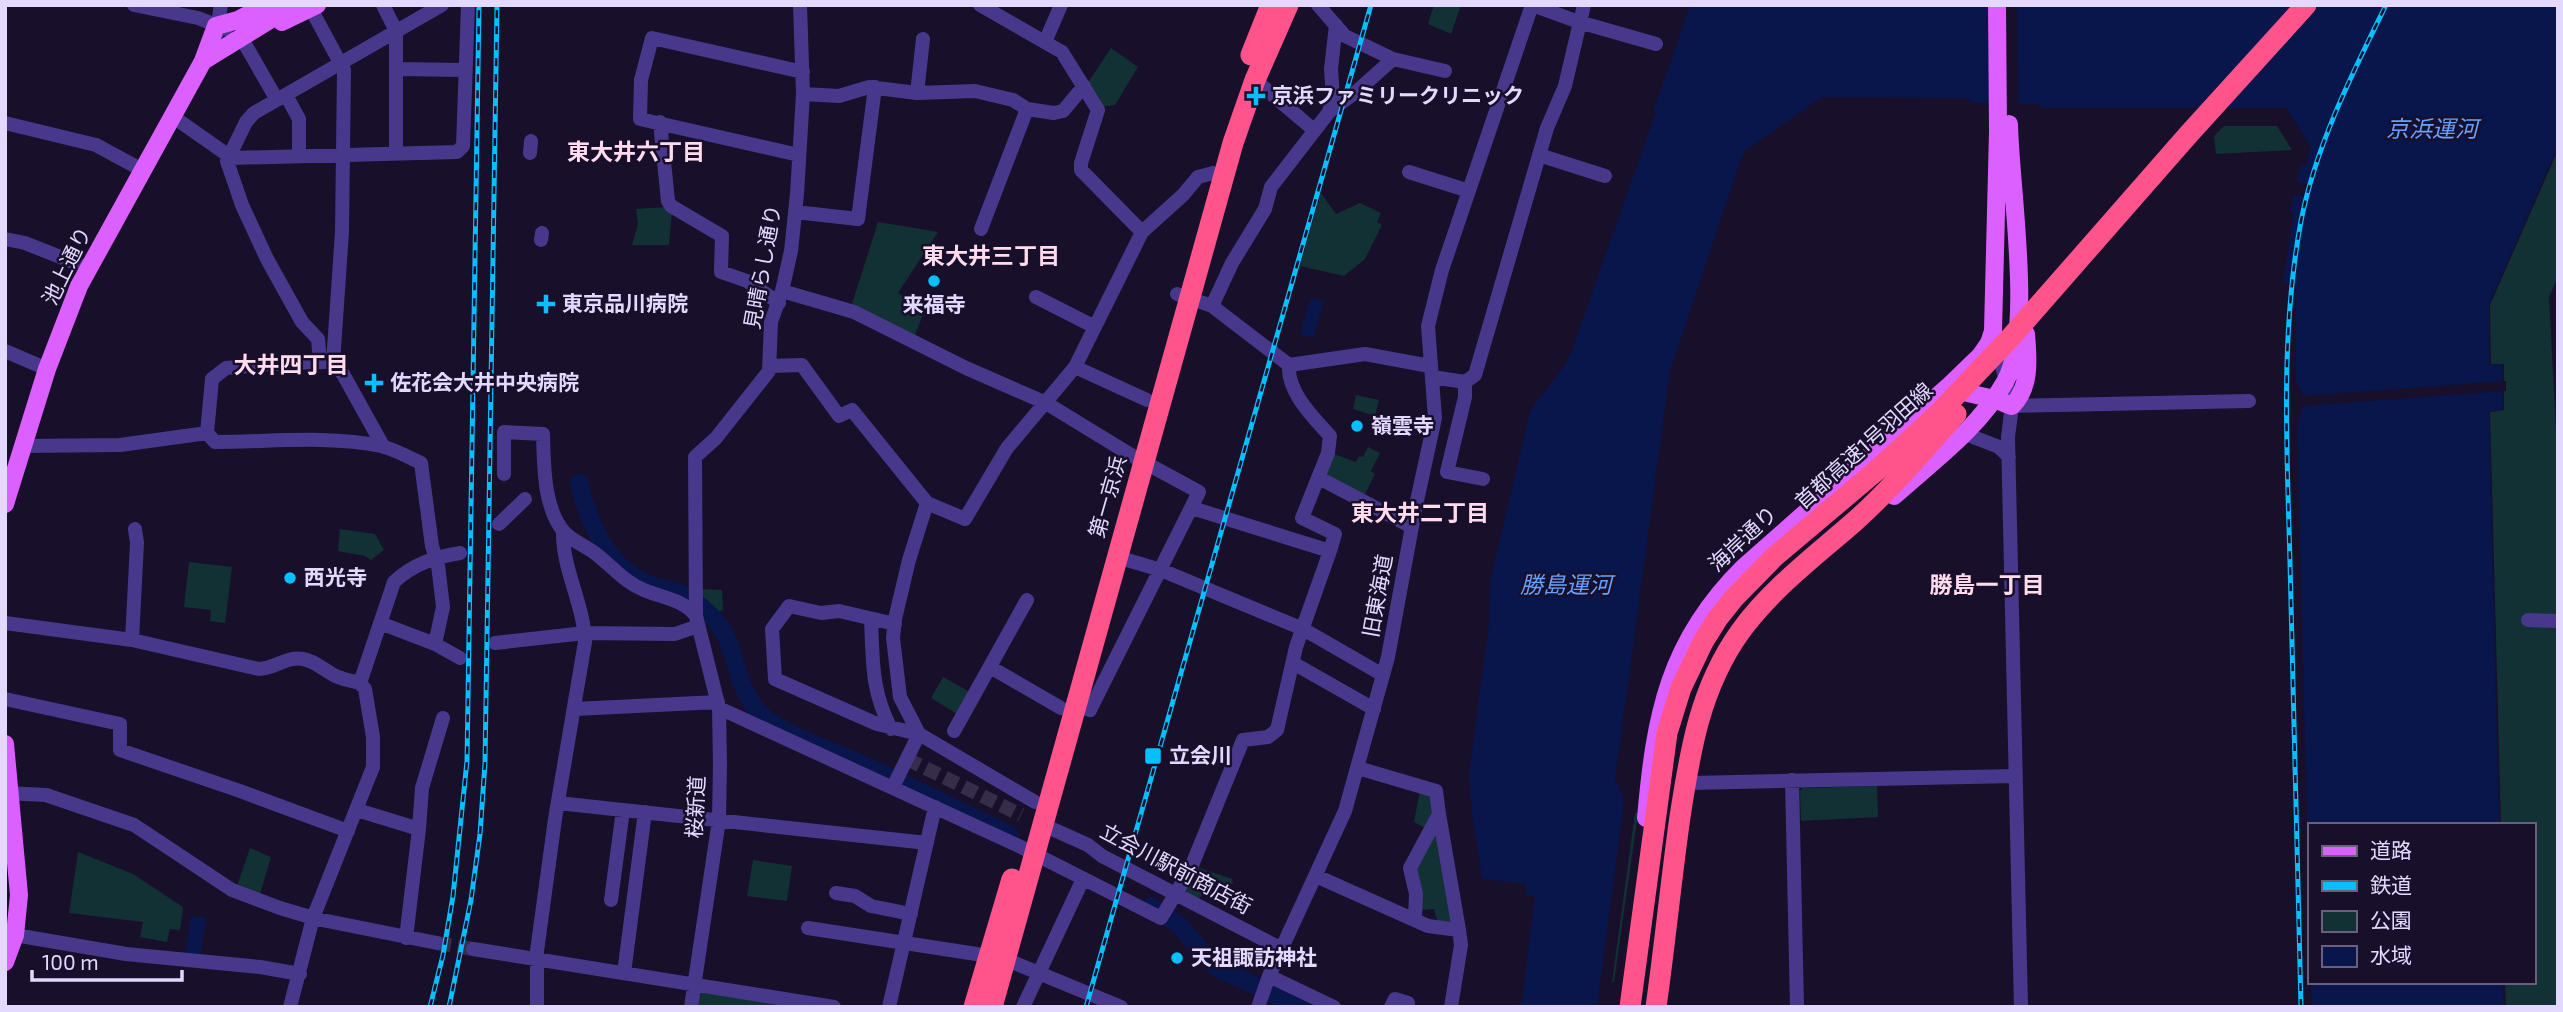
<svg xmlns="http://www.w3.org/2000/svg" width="2563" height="1012" viewBox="0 0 2563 1012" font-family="'Exo 2','Noto Sans JP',sans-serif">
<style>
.green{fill:#123135}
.water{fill:#08164c}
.pier{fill:#180f2b}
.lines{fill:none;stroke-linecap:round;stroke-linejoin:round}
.river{stroke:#08164c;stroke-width:18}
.minor-tunnel{stroke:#362d4b;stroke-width:14;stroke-dasharray:14 7;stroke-linecap:butt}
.minor{stroke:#48388c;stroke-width:14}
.major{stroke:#dc60ff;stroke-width:18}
.highway{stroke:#ff548b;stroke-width:21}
.rail-casing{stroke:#05bfff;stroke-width:5}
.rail{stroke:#180f2b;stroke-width:2.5;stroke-dasharray:8;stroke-linecap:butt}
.poi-dot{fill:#05bfff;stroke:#180f2b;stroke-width:2.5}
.labels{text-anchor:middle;stroke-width:5;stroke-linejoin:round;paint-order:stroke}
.poi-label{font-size:21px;font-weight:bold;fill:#e3d9ff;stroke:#180f2b;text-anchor:start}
.street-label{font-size:21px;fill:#e3d9ff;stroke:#180f2b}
.water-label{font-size:23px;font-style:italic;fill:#67a1ff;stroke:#180f2b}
.neighbourhood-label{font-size:23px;font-weight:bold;fill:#ffdbec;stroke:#180f2b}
</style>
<rect width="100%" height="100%" fill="#180f2b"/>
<!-- green -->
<path class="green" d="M1434 5H1461L1451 34 1428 24Z
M1111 48 1138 67 1115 105 1100 107 1087 84Z
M2224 126H2277L2292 150 2216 154 2214 136Z
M2558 150V277L2549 297 2558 468 2556 623 2558 669V1007H2506L2505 982H2533V825H2501L2490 412 2504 410V364H2491L2490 305Z
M1321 193 1336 214 1360 203 1381 213 1377 222 1382 225 1365 259 1344 276 1300 266Z
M667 207 672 210 669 245H632L638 224 636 209Z
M878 222 938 232 898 293 925 309 915 335 852 304Z
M1356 395 1379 400 1375 416 1353 409Z
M1368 447 1380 453 1371 471 1375 474 1363 499 1323 477 1331 453 1356 462 1359 456 1363 457Z
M340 529 375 534 384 550 371 560 365 556 338 551Z
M189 562 232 567 225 623 210 621 211 610 184 607Z
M701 589 722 590 723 610 718 612 702 599Z
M943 677 970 692 957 714 931 698Z
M1877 786 1878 817 1801 821 1800 791 1803 788Z
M1420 790 1433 795 1434 813 1427 829 1414 822Z
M1635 813H1638L1614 982H1612Z
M1432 833 1437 835 1455 921 1450 926 1438 924 1434 909 1420 910 1416 869Z
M250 848 271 857 260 894 237 886Z
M78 852 133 874 183 907 180 930 170 929 167 942 140 937 143 922 69 913Z
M753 860 792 866 787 901 747 896Z
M1194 866 1232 879 1233 884 1214 888 1194 901 1180 894Z
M699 991 792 1007H697Z"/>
<!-- water -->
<path class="water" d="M1690 5H2558V146L2489 304V365L2502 364 2503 410 2489 411 2499 825H2309V901L2297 421C2306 406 2306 396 2296 382L2295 284 2283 283 2294 212 2290 211 2294 194 2307 197 2310 185 2297 181 2301 165 2306 166 2311 147 2287 108H2041L2040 104 1973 103 1967 98 1822 97 1746 150 1741 159 1670 370 1615 779 1624 800 1597 1007H1515L1522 1002 1535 896 1525 895 1526 884 1482 879 1472 813 1469 775 1489 623 1490 582 1530 412C1543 391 1561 375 1571 353L1656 112 1654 110Z
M1311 298 1324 301 1313 338 1300 334Z
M191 916 206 918 200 955 185 953Z
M1259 981 1315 1007H1284L1254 992Z
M2311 982H2503L2504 1007H2312Z"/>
<!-- pier -->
<path class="pier" d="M1988 5H2017L2018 107H1989Z
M2506 381V391L2301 406 2300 396Z"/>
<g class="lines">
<!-- river -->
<path class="river" d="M579 483C589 523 607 567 648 584 661 589 676 590 688 597 696 602 703 608 709 614 740 640 730 685 762 715 785 736 828 749 857 762 908 785 959 810 1010 835
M1151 906 1178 924 1216 967 1300 1007"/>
<!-- minor-tunnel -->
<path class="minor-tunnel" d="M907 759 1021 815
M437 943 473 949"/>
<!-- minor -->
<path class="minor" d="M134 5 198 18 226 29
M383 5 396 31V153
M980 5 1062 52 1098 110 1081 163V170L1142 232
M1318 5 1345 36 1393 59 1445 71
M1532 5 1579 22 1656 44
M311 9 344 70 342 232 333 363 343 374 383 446
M216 35 221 5
M242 39 277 100
M1045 42 1061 5
M396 69 464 70
M1255 80 1314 130
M917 93 923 39
M803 94 839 96 869 87 917 93 975 91 1013 100 1027 109 1054 113 1063 111 1084 86
M286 95 299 119V155
M1329 112 1356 92 1393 59
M172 116 232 158 457 152 463 146 468 5
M660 122 668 201 671 206 722 236 721 272 747 281 779 303
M5 123 96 145 144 171
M530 153 531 141
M799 155 640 119 641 80 652 38 803 72
M1539 155 1605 176
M1409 172 1469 191
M795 212 858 219 875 87
M981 229 1027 109
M5 239 25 243 88 268
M541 240 542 233
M782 291 854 312 966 368 1046 403 1131 455 1199 492 1090 710 1075 706
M1177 294 1212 306 1289 365 1365 354 1430 366
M1036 297 1095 327
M1212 306 1232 263 1265 209 1271 187 1329 112 1333 98 1331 69 1336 25
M1997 346 2012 406 2008 437 2021 1007
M5 351 47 369
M320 361 318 339 302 322 267 259 242 205 227 161 246 122 254 113 442 5
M1289 365C1287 392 1313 417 1330 436L1328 453 1302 518 1335 534 1330 551
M769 366 802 365 839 416 852 410 927 503 965 519 1007 448 1075 367 1142 232 1183 195 1198 177 1213 173
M1075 367 1147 400
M1432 377 1465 382 1475 375 1547 128 1565 86 1584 5
M1465 382V397L1447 472 1483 479
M2005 406 2249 401
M207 433 212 379 226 368 286 363 328 362
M1963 433 1999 447 2009 457
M24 446 120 445 207 433 215 442C269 442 327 435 381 446 394 449 408 457 421 463L432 546 438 565 443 607 435 644
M504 474V432L543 434C544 464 543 509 565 533 574 542 586 546 596 554 613 567 624 582 644 590 662 598 683 599 696 616
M1319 478 1412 527
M927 503 909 560 895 619 893 638 900 697 919 734 1035 802
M499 524 525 499
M1117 557 1161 570 1303 629 1383 675
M871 619C873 661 871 690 891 729
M2528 620 2558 621
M5 623 132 640 259 669C274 669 287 656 303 659 316 661 326 672 338 677 345 680 353 681 360 683
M380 623 435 644 460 658
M132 640 137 543 135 529
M495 643 585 633 675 634 698 626
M1293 663 1374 709
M990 667 1061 708
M5 699 120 724V750L240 791 348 831
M719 708 1021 847 1161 918 1190 870 1243 740 1268 737 1277 730 1296 647 1330 551 1192 508
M575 709 718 702
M954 731 1027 600
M1358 768 1436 791 1439 814 1410 868 1416 894 1415 919
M1792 780 1797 1007
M1690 783 2015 776
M893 787 919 734 877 724 775 679 772 629 789 606 821 613 839 611 895 624
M5 793 46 795 134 825 232 890 280 908 317 919 437 943
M558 803 927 843
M357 810 419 829 406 938
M1439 814 1459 930
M1050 828 1088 845 1102 856 1282 949
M419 829 422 788 443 718
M1316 876 1428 926 1459 930 1461 945 1451 1007
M836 893 855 896 871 906 911 914
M611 900 623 810
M808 928 989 956
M15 935 126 954 260 967 300 974
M473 949 834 1007
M1005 959 1121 1007
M624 973 645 812
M1269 976 1334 1007
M290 1007 313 918 373 767V737L365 689 360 683 394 582C413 564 435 557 460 553
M537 1007V951L555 819 585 642C584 604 562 569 563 531
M691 1007 719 820 720 764 719 708 696 616 695 457 716 438 769 371 771 322 782 291 791 251 797 194 803 94 800 5
M889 1007 935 807
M1023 1007 1083 879
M1258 1007 1269 976 1345 811 1388 657 1415 510 1435 418 1428 326 1442 270 1532 5
M1391 1007 1395 999 1408 1003"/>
<!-- major -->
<path class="major" d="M282 22 317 5
M203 61 294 5
M1952 393 1955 390 1994 399 2012 406C2031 387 2028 359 2026 334
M1894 496C1932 462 1979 428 2005 382 2034 331 2010 187 2009 124
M5 504 47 369 79 286 203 61 216 26 238 20 266 5
M5 744 19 895 15 935 5 962
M1646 818C1655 716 1668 642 1744 567L1950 385 1980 356 1989 343 1993 331 1998 132 1997 5"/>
<!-- highway -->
<path class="highway" d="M1251 55 1271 5
M974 1007 1012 879
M992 1007 1233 143 1255 80 1288 5
M1630 1007 1667 733 1681 688 1703 642 1718 618 1734 598 1774 557 1876 471 1939 413 2011 337 2188 135 2306 5
M1656 1007C1665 944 1671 880 1680 817 1690 751 1700 688 1740 632 1771 589 1814 557 1854 522 1891 489 1923 451 1956 414"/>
<defs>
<path id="rail" d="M430 1007 443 955 453 896 467 761 479 5
M449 1007 471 900 480 834 485 763 497 5
M1086 1007 1371 5
M2301 1007C2297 859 2294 711 2290 563 2287 449 2280 333 2301 221 2316 145 2352 74 2386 5"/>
</defs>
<!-- rail casing -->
<use href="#rail" class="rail-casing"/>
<!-- rail -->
<use href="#rail" class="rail"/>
</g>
<!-- markers -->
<g class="poi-dot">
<path d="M1252.5 85.5h7v7h7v7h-7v7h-7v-7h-7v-7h7z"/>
<circle cx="934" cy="281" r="7"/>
<path d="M542.5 293.5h7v7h7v7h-7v7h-7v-7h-7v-7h7z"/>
<path d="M370.5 372.5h7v7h7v7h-7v7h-7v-7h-7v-7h7z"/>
<circle cx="1357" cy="426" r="7"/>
<circle cx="290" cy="578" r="7"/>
<rect x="1144" y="747" width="18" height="18" rx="3.5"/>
<circle cx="1177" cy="958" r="7"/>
</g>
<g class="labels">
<!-- poi labels -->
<g class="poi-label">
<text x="1272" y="103">京浜ファミリークリニック</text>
<text x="562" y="311">東京品川病院</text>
<text x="934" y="312" text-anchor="middle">来福寺</text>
<text x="390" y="390">佐花会大井中央病院</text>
<text x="1371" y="433">嶺雲寺</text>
<text x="304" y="585">西光寺</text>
<text x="1169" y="763">立会川</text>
<text x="1191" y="965">天祖諏訪神社</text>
</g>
<!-- street labels -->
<g class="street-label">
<text transform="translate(67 266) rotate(-64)" y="7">池上通り</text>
<text transform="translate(763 267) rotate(-80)" y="7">見晴らし通り</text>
<text transform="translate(1864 446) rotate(-42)" y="7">首都高速1号羽田線</text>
<text transform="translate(1108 497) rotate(-74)" y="7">第一京浜</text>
<text transform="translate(1743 539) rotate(-43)" y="7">海岸通り</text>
<text transform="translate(1378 596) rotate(-80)" y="7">旧東海道</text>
<text transform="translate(696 807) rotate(-87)" y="7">桜新道</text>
<text transform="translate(1176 869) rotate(28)" y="7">立会川駅前商店街</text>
</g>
<!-- water labels -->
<g class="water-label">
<text x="2432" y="137">京浜運河</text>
<text x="1566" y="593">勝島運河</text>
</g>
<!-- neighbourhood labels -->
<g class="neighbourhood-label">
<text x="636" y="160">東大井六丁目</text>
<text x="991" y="264">東大井三丁目</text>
<text x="291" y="373">大井四丁目</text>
<text x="1420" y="521">東大井二丁目</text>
<text x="1987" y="593">勝島一丁目</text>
</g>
</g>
<!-- border -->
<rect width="2563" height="1012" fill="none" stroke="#e3d9ff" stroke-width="14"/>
<!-- legend -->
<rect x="2308" y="823" width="228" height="161" fill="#180f2b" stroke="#696080" stroke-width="2"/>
<rect x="2322" y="846" width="35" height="10" fill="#dc60ff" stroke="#696080" stroke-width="2"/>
<text x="2370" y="858" font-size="21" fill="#e3d9ff">道路</text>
<rect x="2322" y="881" width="35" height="10" fill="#05bfff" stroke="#696080" stroke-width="2"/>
<text x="2370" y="893" font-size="21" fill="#e3d9ff">鉄道</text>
<rect x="2322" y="911" width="35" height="21" fill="#123135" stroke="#696080" stroke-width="2"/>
<text x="2370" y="928" font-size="21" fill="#e3d9ff">公園</text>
<rect x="2322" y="946" width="35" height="21" fill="#08164c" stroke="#696080" stroke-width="2"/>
<text x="2370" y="963" font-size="21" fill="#e3d9ff">水域</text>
<!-- scale -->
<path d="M32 970v10h150v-10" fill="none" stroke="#e3d9ff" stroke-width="3.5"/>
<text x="42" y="970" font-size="21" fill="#e3d9ff" stroke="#180f2b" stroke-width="5" paint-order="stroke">100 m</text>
</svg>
